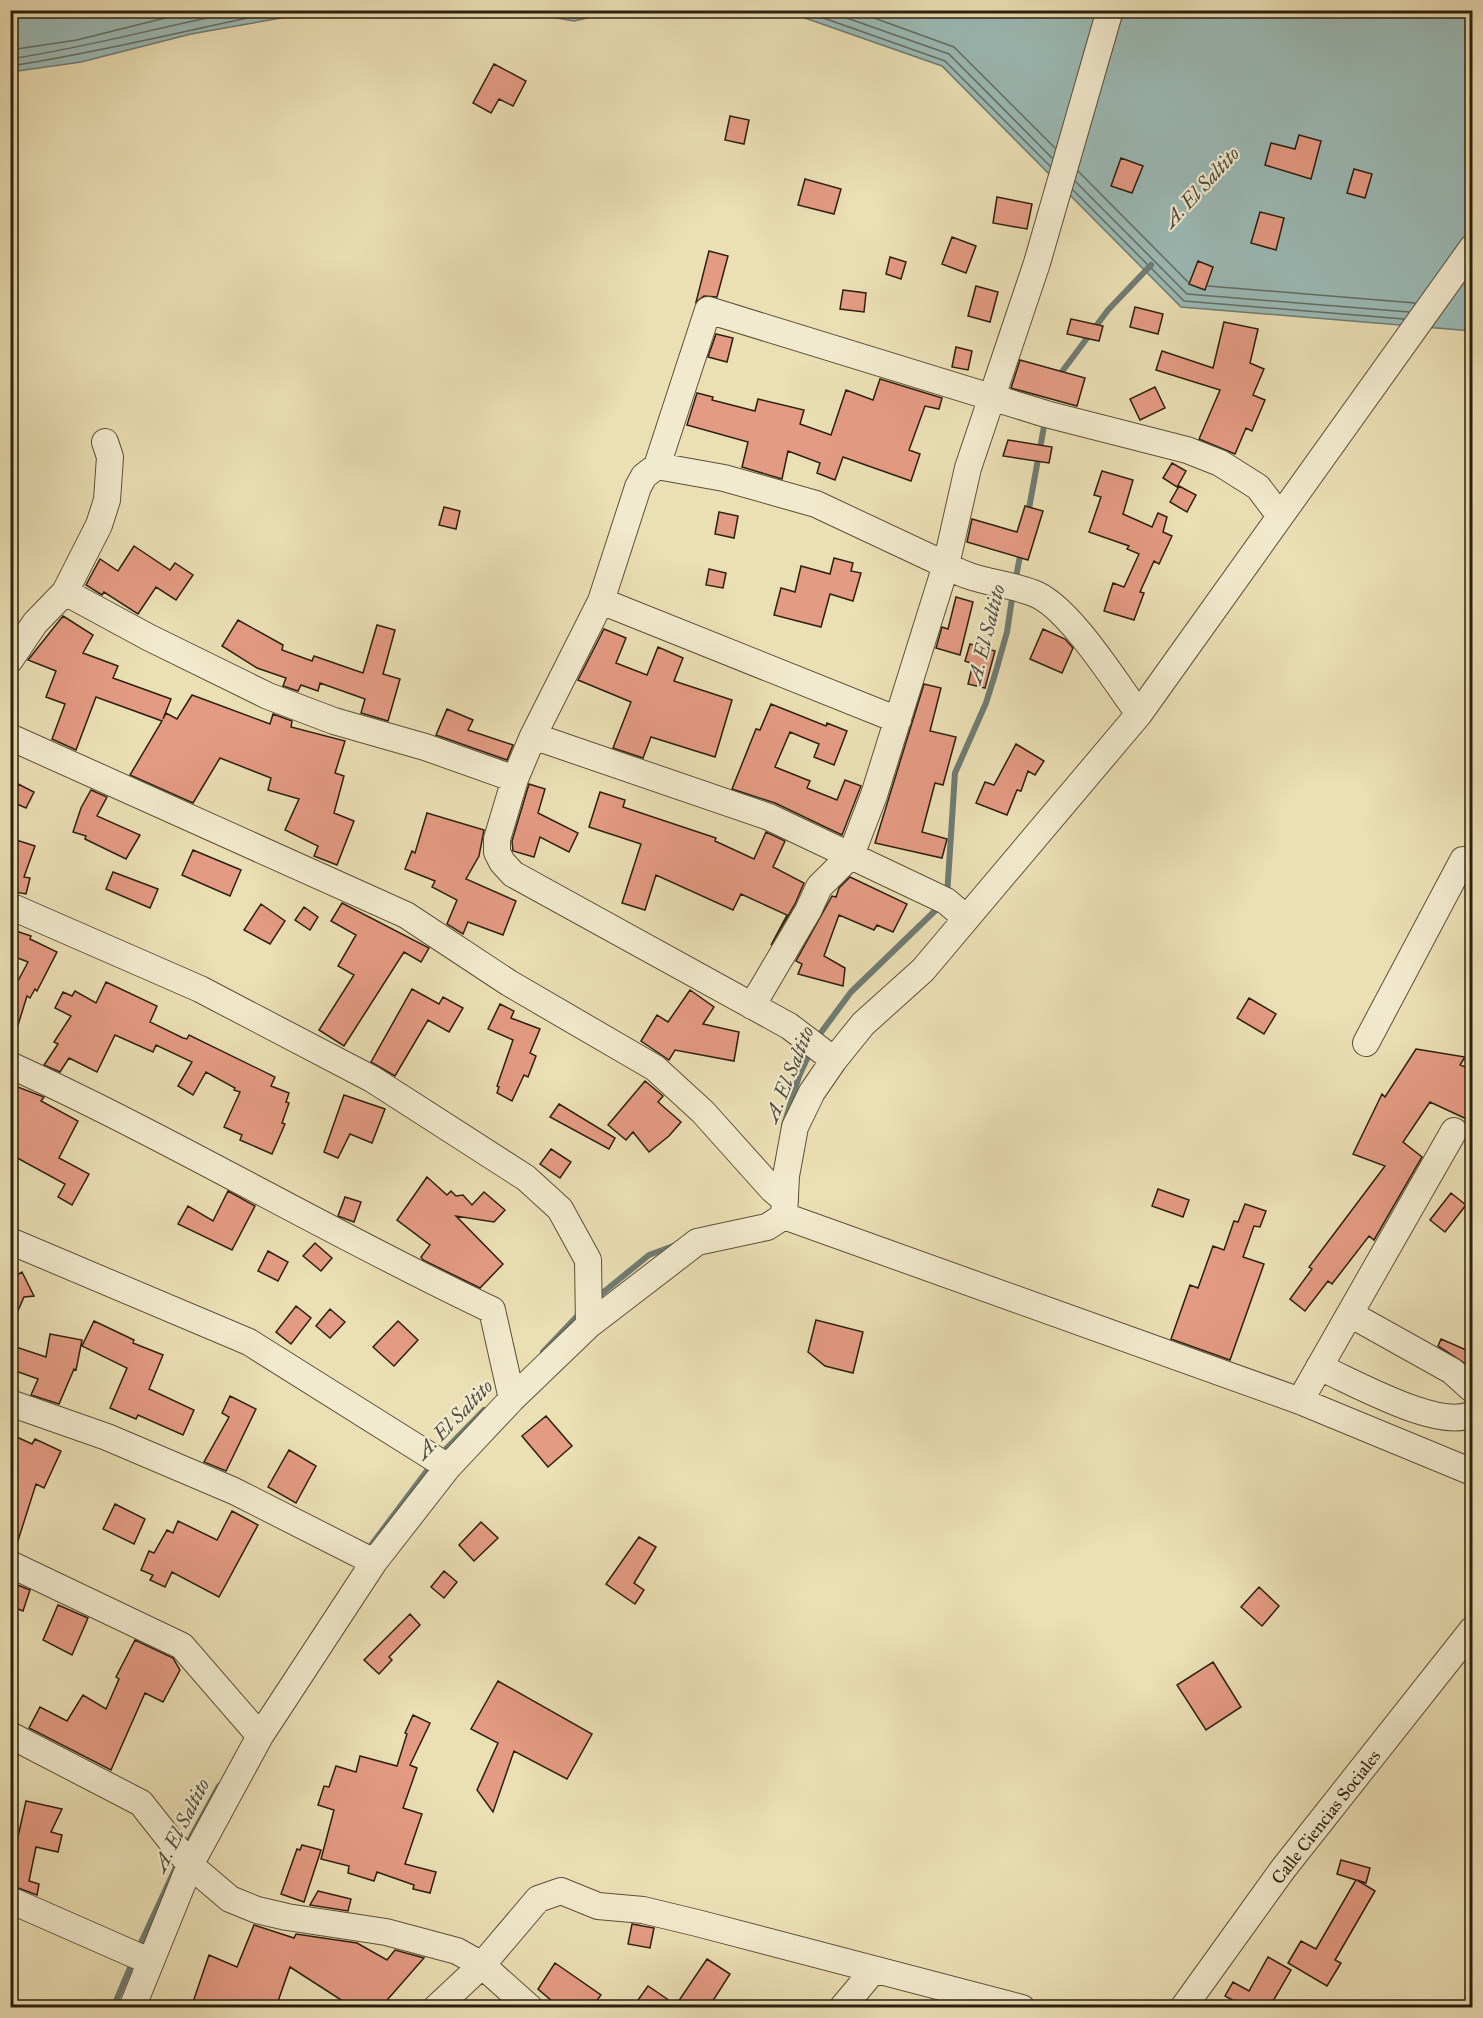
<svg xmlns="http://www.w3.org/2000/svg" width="1483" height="2018" viewBox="0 0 1483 2018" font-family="'IM FELL Great Primer',serif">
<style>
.water{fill:#9bbab6;stroke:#6f7c73;stroke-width:1.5}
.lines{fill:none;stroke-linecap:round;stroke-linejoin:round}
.shore{stroke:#646d62;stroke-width:1.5}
.stream{stroke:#6f7c73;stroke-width:6}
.building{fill:#e49b83;stroke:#2e200f;stroke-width:1.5}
.minor-casing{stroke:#5d5038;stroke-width:28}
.minor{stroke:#f2eace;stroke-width:26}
.labels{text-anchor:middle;stroke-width:4.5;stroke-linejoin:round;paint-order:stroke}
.street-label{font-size:18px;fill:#2e200f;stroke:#f2eace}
.water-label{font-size:20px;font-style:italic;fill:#4f4e41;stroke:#f2eace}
</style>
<rect width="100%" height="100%" fill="#ebdfb4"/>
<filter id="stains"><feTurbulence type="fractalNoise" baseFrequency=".00333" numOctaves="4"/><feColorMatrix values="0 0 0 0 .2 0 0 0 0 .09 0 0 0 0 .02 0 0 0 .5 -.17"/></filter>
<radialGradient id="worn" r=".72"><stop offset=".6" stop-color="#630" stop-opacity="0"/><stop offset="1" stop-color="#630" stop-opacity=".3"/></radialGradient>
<!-- water -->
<path class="water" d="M11 10H320V11L191 34 81 62 11 72Z
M516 11 618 10V11L574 21Z
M771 11H1472V331L1181 307 942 66 802 17Z"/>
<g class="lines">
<!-- shore -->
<path class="shore" d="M801 10 945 61 1050 166
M824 10 949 54 1052 158
M852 10 954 47 1055 148
M10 50 77 40 197 10
M10 59C90 47 167 25 246 10
M10 66C104 52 194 28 287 10
M1078 171 1188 282
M1075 181 1187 294 1409 312
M1073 190 1184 301 1404 319
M1208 286 1415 303"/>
<!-- stream -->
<path class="stream" d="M1058 377 1108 310 1151 265
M1028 514 1045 421
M1015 582 1021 551
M947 896 955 773 986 703 996 671 1007 632 1013 592
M817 1038 851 992 940 906
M784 1125 799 1076 811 1050
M595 1299 649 1255 676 1245
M543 1352 581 1312
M441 1454 484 1410
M366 1552 432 1464
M185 1848 219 1786
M138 1949 178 1863
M113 2008 133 1961"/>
</g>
<!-- building -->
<path class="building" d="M494 64 526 81 513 106 499 99 491 113 473 103Z
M730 116 749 120 744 144 725 140Z
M1299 135 1321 141 1311 179 1265 165 1271 143 1295 149Z
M1121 158 1143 166 1132 193 1111 186Z
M1354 169 1372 174 1365 198 1347 193Z
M805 179 841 189 834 214 798 205Z
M997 197 1032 204 1027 229 993 223Z
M1260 212 1284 218 1276 250 1251 243Z
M952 237 976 246 966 273 942 264Z
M709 251 728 256 717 297 704 296 696 302Z
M890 257 906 262 901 279 886 274Z
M1198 261 1213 267 1205 290 1189 284Z
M976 286 998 292 990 322 968 316Z
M843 290 866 293 864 312 840 309Z
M1135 307 1163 314 1158 334 1130 327Z
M1071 319 1103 326 1099 341 1067 334Z
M1224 322 1258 329 1250 363 1264 369 1253 395 1265 400 1252 431 1246 428 1235 454 1199 439 1220 390 1156 370 1162 351 1213 368Z
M716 334 733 338 727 362 708 357Z
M956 347 972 351 968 370 952 367Z
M1020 360 1085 378 1077 406 1011 388Z
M880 379 942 398 939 409 925 406 909 450 920 454 911 481 843 457 835 480 817 473 820 463 788 451 782 479 742 467 748 442 687 425 697 393 713 397 712 400 755 411 758 399 804 410 800 424 831 435 846 390 873 400Z
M1155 387 1165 408 1140 420 1130 399Z
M1008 440 1052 447 1049 463 1003 456Z
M1172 463 1186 471 1177 487 1163 478Z
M1102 471 1133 480 1123 514 1152 527 1158 513 1167 517 1163 532 1172 536 1159 564 1154 561 1140 592 1144 593 1134 620 1104 611 1113 583 1124 587 1139 554 1127 549 1129 546 1089 532 1101 497 1094 495Z
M1179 486 1196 495 1187 512 1170 502Z
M1025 506 1043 511 1028 560 967 542 972 519 1017 532Z
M444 507 460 511 456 529 439 525Z
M719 512 738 516 734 538 715 534Z
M134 546 170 570 175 563 193 575 176 600 156 587 138 614 104 592 102 595 86 585 100 559 118 571Z
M834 558 853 563 851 571 861 573 853 601 830 594 821 627 774 615 781 588 795 592 801 566 830 574Z
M709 569 726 573 723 588 706 585Z
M956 597 973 602 960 655 936 648 942 627 948 629Z
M63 616 93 635 83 653 118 666 113 678 171 699 163 719 166 713 177 719 192 695 270 724 273 714 292 721 291 727 345 741 335 773 344 776 334 813 354 821 337 865 314 856 318 846 285 830 299 799 268 790 271 778 220 758 193 803 130 775 162 721 96 697 76 750 52 739 65 704 46 697 56 671 28 660Z
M238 620 283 645 282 650 312 661 314 656 363 673 377 625 395 630 383 674 400 679 388 721 361 713 365 699 320 683 318 691 301 685 298 691 283 686 286 678 257 668 222 646Z
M604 629 626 638 616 663 647 675 658 647 683 658 674 681 732 700 715 757 651 737 643 758 613 748 631 702 578 680Z
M1043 629 1065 639 1073 648 1062 673 1030 659Z
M970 644 995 651 985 688 968 684 973 664 965 661Z
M924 684 941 688 930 731 956 737 943 785 935 783 922 832 947 839 942 858 875 843Z
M771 704 826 726 827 723 847 731 834 765 814 757 819 744 790 732 775 767 810 781 807 788 837 800 845 780 861 786 842 835 775 803 732 789 756 729 760 730Z
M447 709 473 720 468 730 513 745 507 760 436 735Z
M1016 744 1044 761 1035 775 1028 771 1021 791 1017 790 1007 815 976 803 985 782 994 785Z
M18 784 34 792 26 808 10 801Z
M529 784 545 789 538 813 578 833 569 852 540 837 534 857 513 851 512 841Z
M91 790 107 797 97 816 140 835 126 859 85 839 86 836 73 832 81 808Z
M600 792 625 800 623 807 716 838 715 841 754 859 766 832 785 841 773 867 804 883 795 904 771 945 787 915 741 894 733 910 656 875 645 910 622 903 641 844 589 827Z
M427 813 484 830 479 856 466 879 516 901 503 935 468 922 463 934 447 924 457 900 432 887 435 881 405 869 412 851 415 853Z
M10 838 35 846 24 877 30 878 26 894 10 891Z
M193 850 241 870 230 896 182 875Z
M113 872 158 889 150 908 106 889Z
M850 877 907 904 893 932 877 925 874 930 839 915 824 956 845 968 843 986 798 974 802 964 796 961 832 896 836 897 839 888Z
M342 903 429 948 421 962 404 952 344 1046 319 1030 354 975 338 966 356 935 331 921Z
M261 904 285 921 270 944 244 930Z
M304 907 318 917 310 930 295 920Z
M10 929 31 936 30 939 57 952 37 991 35 989 30 998 27 996 14 1038 10 1037V996L28 962 10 955Z
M106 982 157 1006 150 1022 183 1038 187 1039 189 1035 275 1077 271 1086 289 1093 286 1102 289 1103 282 1123 285 1124 272 1154 240 1140 242 1135 224 1127 240 1092 234 1090 235 1088 206 1072 193 1095 178 1086 192 1062 156 1045 153 1052 115 1035 97 1072 69 1058 60 1072 44 1065 58 1044 54 1042 71 1016 55 1008 63 992 72 996 75 991 96 1003Z
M412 989 439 1004 443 997 463 1008 449 1032 428 1020 395 1076 371 1062Z
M690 990 714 1007 703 1024 739 1032 734 1061 675 1050 669 1060 641 1041 657 1015 668 1022Z
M1249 998 1276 1014 1264 1034 1237 1018Z
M500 1004 514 1011 511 1018 540 1029 530 1053 536 1056 528 1077 524 1075 512 1101 497 1093 499 1087 497 1086 513 1040 488 1029Z
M1416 1049 1465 1057 1460 1065 1473 1070V1122L1430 1102 1403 1142 1422 1157 1374 1240 1369 1236 1332 1284 1328 1281 1305 1311 1290 1299 1312 1269 1309 1267 1385 1166 1353 1154 1382 1094 1385 1097Z
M645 1081 663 1096 658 1102 681 1122 669 1136 649 1152 633 1132 626 1140 608 1125Z
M10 1084 44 1097 41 1101 78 1121 59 1158 89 1174 72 1205 58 1197 65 1184 10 1154Z
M344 1095 385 1109 372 1143 350 1134 338 1158 324 1152Z
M559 1104 615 1138 609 1149 550 1117Z
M551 1149 571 1162 560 1178 540 1164Z
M427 1177 447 1195 451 1191 456 1196 463 1195 472 1205 484 1192 505 1210 494 1222 456 1216 503 1264 480 1288 423 1260 421 1257 430 1245 397 1220Z
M1158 1189 1189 1200 1183 1217 1152 1206Z
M228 1191 255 1206 232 1250 178 1224 188 1206 213 1221Z
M1451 1193 1466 1205 1445 1232 1430 1220Z
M345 1197 361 1202 354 1222 338 1216Z
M1245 1204 1266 1211 1260 1227 1254 1226 1243 1257 1264 1264 1230 1360 1171 1339 1190 1285 1198 1288 1213 1246 1224 1250 1234 1221 1238 1222Z
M315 1243 332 1258 321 1271 303 1256Z
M268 1251 288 1262 278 1281 258 1271Z
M22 1272 34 1296 24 1297 10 1329V1279Z
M296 1306 311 1318 291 1344 276 1332Z
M330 1309 345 1322 330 1338 316 1326Z
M816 1320 863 1332 853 1373 825 1366 808 1352Z
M94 1321 134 1340 133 1343 163 1355 149 1389 194 1410 183 1435 138 1415 136 1419 110 1408 127 1368 82 1346Z
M398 1321 418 1340 394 1366 373 1347Z
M50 1334 82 1340 76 1370 74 1369 59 1404 31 1395 38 1379 10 1369V1345L46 1357Z
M1441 1339 1473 1353V1369L1438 1346Z
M230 1396 256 1409 226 1471 204 1462 229 1417 222 1413Z
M546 1416 572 1446 548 1467 522 1436Z
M10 1434 32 1444 35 1439 61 1451 44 1488 36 1484 15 1550 10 1549Z
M289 1450 316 1466 296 1503 268 1487Z
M115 1504 145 1519 134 1544 103 1529Z
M232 1511 258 1525 219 1597 172 1572 165 1587 150 1580 153 1575 141 1570 149 1551 154 1553 167 1530 173 1533 178 1521 217 1540Z
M481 1522 498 1538 474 1561 459 1545Z
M639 1537 656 1547 634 1583 644 1590 635 1604 606 1584Z
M444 1571 457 1582 444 1598 431 1587Z
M10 1582 30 1590 23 1611 10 1606Z
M1259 1587 1279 1606 1262 1626 1241 1607Z
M58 1605 88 1618 72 1655 43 1640Z
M410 1614 420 1625 389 1657 392 1660 379 1674 364 1660Z
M135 1640 173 1658 180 1670 163 1702 145 1693 111 1770 29 1728 40 1707 67 1721 83 1695 106 1709 119 1679 116 1677Z
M1213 1662 1241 1707 1206 1730 1177 1685Z
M498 1681 592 1734 567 1779 514 1751 493 1812 477 1790 498 1743 471 1729Z
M413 1715 430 1723 410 1765 417 1768 403 1808 422 1814 405 1864 436 1872 430 1893 413 1889 414 1885 377 1872 374 1881 348 1873 349 1866 321 1859 334 1810 318 1805 324 1786 329 1787 336 1766 356 1772 360 1756 397 1766 407 1734 405 1733Z
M26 1801 62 1809 51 1832 62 1835 58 1852 36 1847 29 1881 39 1884 37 1895 10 1885V1872Z
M302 1845 321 1850 304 1902 281 1894 297 1849 300 1850Z
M1341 1860 1370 1868 1366 1883 1357 1880 1375 1891 1335 1960 1341 1963 1327 1986 1288 1963 1301 1941 1316 1949 1356 1880 1337 1874Z
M318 1891 351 1899 348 1911 310 1905Z
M632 1924 654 1928 650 1948 628 1944Z
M254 1925 294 1938 296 1934 357 1943 387 1960 395 1950 424 1958 381 2007H352L290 1967 276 2007H207L193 2002 209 1955 237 1967Z
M1268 1957 1291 1970 1272 2003 1280 2007H1239L1241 2005 1225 1996 1233 1982 1249 1991Z
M707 1959 730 1974 709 2007H633L648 1986 676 2005Z
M555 1963 601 1995 592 2007H559L538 1989Z"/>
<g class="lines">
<defs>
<path id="minor" d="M657 466 724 478 816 504 946 565C972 582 1005 582 1033 593 1068 605 1116 683 1139 714
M65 592 148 637 268 696 334 721 425 747 515 779
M601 601 898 720
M10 660 35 623 65 592 99 525 107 500 110 457 105 442
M533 736 769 817 946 901 966 918
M10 737 406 915 509 983 655 1068 703 1112 772 1189 785 1200
M10 906 200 989 372 1079 526 1178 560 1209 588 1260 589 1325
M752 1006 808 911 819 887 851 855 874 795 946 565 968 468 1037 263 1110 10
M1366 1043 1463 860 1472 865
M834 1060 789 1026 513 874 502 862 497 852V839L515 779 533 736 601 601 638 487 644 476 657 466 708 310 1046 414 1187 450 1220 463 1258 487 1280 516
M10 1065C174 1140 329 1233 492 1310L512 1399
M784 1216 786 1176 795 1127 812 1092 834 1060 863 1024 923 970 1139 714 1472 248
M784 1216 1300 1401 1472 1472
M10 1241 249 1342 448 1467
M1350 1314 1452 1371 1472 1389
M1319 1367C1354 1382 1439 1431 1472 1414
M1300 1401 1454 1131
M10 1403 107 1437 234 1491 374 1562
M10 1564 182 1646 260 1736
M10 1735 141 1803 190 1865 230 1899 257 1910 287 1917 386 1932 457 1951 482 1965 530 2008
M10 1900 149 1961
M132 2008 190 1865 260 1736 374 1562 448 1467 512 1399 589 1325 697 1242 767 1227 784 1216
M436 2008 482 1965 538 1899 561 1891 598 1906 643 1910 697 1923 1022 2008
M842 2008 873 1971
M1183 2008 1283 1869 1472 1630"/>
</defs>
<!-- minor casing -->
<use href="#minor" class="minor-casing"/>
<!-- minor -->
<use href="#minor" class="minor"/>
</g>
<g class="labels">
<!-- street labels -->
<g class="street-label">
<text transform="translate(1326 1817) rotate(-52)" y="6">Calle Ciencias Sociales</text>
</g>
<!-- water labels -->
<g class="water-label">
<text transform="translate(1201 187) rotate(-47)" y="7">A. El Saltito</text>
<text transform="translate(986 634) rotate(-76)" y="7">A. El Saltito</text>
<text transform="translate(789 1074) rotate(-68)" y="7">A. El Saltito</text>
<text transform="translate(454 1419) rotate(-46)" y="7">A. El Saltito</text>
<text transform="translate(181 1825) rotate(-63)" y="7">A. El Saltito</text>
</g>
</g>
<!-- margin -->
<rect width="1483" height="2018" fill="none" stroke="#ebdfb4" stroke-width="36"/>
<rect x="12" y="12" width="1459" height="1994" fill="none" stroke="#2e200f" stroke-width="3"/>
<rect x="18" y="18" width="1447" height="1982" fill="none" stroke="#2e200f" stroke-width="1.5"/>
<rect width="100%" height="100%" filter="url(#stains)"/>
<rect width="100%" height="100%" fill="url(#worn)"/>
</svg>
